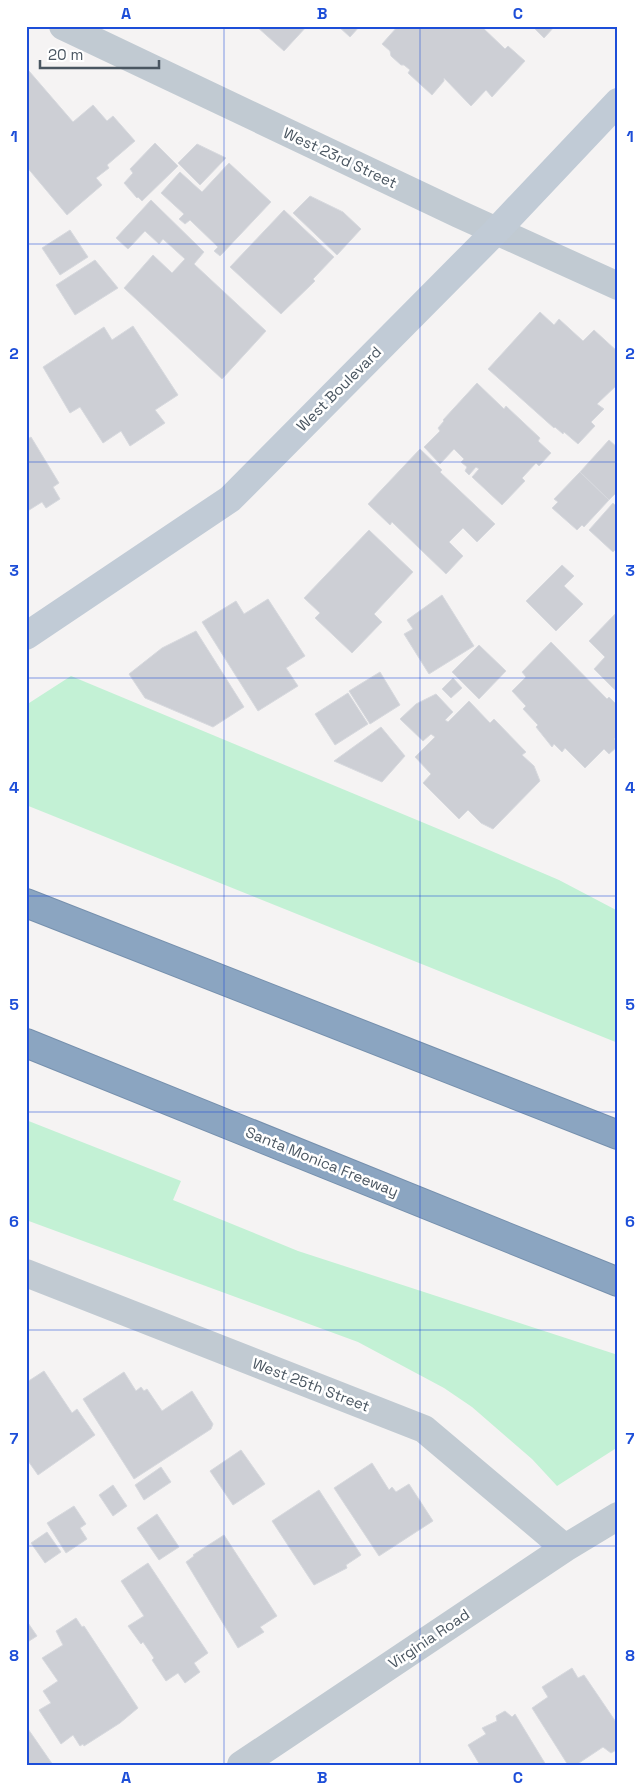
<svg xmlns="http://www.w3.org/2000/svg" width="644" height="1791" viewBox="0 0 644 1791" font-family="'Space Grotesk',sans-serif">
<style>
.green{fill:#c3f1d5}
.building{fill:#cdcfd5;stroke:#d7d9de}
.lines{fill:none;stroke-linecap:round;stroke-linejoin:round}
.highway-casing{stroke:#7690ad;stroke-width:30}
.street{stroke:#c1cad2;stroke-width:28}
.secondary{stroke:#c1cbd6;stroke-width:28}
.highway{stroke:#8ba5c1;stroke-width:28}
.grid{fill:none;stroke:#1d4ed8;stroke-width:1;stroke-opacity:0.55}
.labels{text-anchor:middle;stroke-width:5;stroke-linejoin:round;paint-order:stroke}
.street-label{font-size:15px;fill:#4a5661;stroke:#fff}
.neatline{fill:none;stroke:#1d4ed8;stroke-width:2}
.grid-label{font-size:16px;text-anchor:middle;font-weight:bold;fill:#1d4ed8}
</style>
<rect width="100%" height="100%" fill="#f5f3f3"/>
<!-- green -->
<path class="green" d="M71 676 489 850 559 880 618 911V1043L26 805V705Z
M26 1120 181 1181 173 1200 298 1251 618 1355V1447L557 1486 532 1459 472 1407 444 1388 358 1342 26 1220Z"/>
<!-- building -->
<path class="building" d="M256 26H307L284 51Z
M338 26H360L350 37Z
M398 26H481L505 49 508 46 525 61 492 97 486 90 471 106 444 78V81L432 95 408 73 410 70 404 65H401L391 56 390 51 382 44Z
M532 26H555L544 38Z
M29 71 73 122 93 105 107 121 113 116 135 141 107 165 109 168 96 178 102 185 67 215 26 166V73Z
M155 143 178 166 142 201 138 197 137 198 124 183 133 173 130 169Z
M197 144 226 158 200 185 178 163Z
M229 163 271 202 220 256 214 251 218 247 190 220 185 224 179 219 184 214 161 193 180 172 202 192Z
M310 196 343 212 361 229 337 255 293 213Z
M151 200 204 252 194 264 266 331 222 379 124 288 153 255 172 273 185 259 163 239 159 244 145 231 128 249 116 238Z
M284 210 334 257 313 279 315 281 281 314 230 267Z
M70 230 88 257 60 275 42 248Z
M95 260 118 288 75 315 56 285Z
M540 312 554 325 559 319 583 341 594 330 618 352V384L597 404 604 409 591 422 595 426 578 444 564 432 563 434 555 427 554 428 488 369Z
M133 326 178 395 155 410 165 423 130 446 121 431 103 443 80 407 70 413 43 367 104 327 112 340Z
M477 383 504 409 506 406 540 438 538 441 551 453 539 466 536 463 522 478 525 481 502 505 472 477 479 469 476 467 469 475 465 471 467 467 461 462 464 459 454 449 440 464 424 447 440 431 438 428 444 421 443 420Z
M31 437 59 483 53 487 60 499 46 508 42 502 26 512V440Z
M609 440 618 448V491L609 500 580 472Z
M420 449 442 470 440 472 495 524 477 542 463 528 449 542 463 556 446 574 392 522 390 525 368 504Z
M580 472 609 500 584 527 582 525 577 530 552 508 558 502 554 499Z
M613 503 618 508V547L613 552 589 530Z
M369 530 413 572 374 614 382 622 352 653 315 618 320 613 304 598Z
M562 565 574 576 564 586 583 604 556 631 526 601Z
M442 595 474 646 429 674 404 634 413 629 407 620Z
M268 599 305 656 286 668 298 686 258 711 202 622 236 601 244 614Z
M618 611V692H617L594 669 605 657 589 641Z
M196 631 244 707 213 727 145 698 129 674 162 648Z
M551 642 607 699 609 697 618 706V735L614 739 618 742V746L609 754 604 749 585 768 565 748 562 752 554 744 552 747 536 727 538 725 523 709 526 706 512 691 526 677 522 672Z
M479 645 506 671 479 699 452 672Z
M380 672 400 705 370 724 349 691Z
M453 678 462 688 451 698 442 689Z
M348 693 368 724 335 745 315 714Z
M436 694 453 712 445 720 448 722 469 701 490 723 494 719 526 752 522 755 534 766 540 781 493 829 481 823 468 810 459 819 423 783 431 774 415 757 435 737 431 734 423 741 400 719 416 704Z
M381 727 405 756 382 782 334 761Z
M44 1371 72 1413 77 1409 95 1435 38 1475 26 1458V1380L27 1382Z
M124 1372 136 1391 141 1387 144 1391 147 1389 162 1411 192 1391 213 1424 211 1429 134 1479 83 1399Z
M241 1450 265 1484 233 1505 210 1471Z
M372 1463 389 1490 392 1487 396 1492 409 1484 433 1521 379 1556 334 1488Z
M161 1467 171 1482 144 1500 135 1485Z
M113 1485 127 1506 113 1516 99 1495Z
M319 1490 361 1555 346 1565 347 1568 314 1585 272 1521Z
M74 1506 86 1524 80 1528 87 1539 66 1553 47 1523Z
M157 1514 179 1547 159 1560 137 1528Z
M47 1532 61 1552 45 1563 31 1543Z
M224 1535 277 1616 260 1627 264 1632 238 1648 186 1562 194 1556 193 1555Z
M148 1563 208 1653 194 1663 200 1672 185 1683 178 1673 166 1681 152 1660 154 1658 143 1642 141 1644 128 1626 144 1616 121 1581Z
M76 1618 82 1627 84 1626 138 1708 120 1723 84 1746 83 1744 80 1746 73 1735 61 1744 39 1710 51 1703 43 1691 58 1681 42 1658 63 1645 56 1631Z
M26 1620 37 1636 26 1643Z
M572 1668 578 1678 584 1675 618 1725V1749L611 1753 603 1747 576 1765H568L532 1708 548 1697 542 1687Z
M505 1711 512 1717 515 1714 546 1765H480L468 1745 486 1734 482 1728 497 1721 496 1716Z
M26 1726 53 1765H26Z"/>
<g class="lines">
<defs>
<path id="highway" d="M26 903 618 1135
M26 1043 618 1282"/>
</defs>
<!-- highway casing -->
<use href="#highway" class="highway-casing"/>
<!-- street -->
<path class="street" d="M63 26 459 214 618 286
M26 1273 424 1429 565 1548
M241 1765 565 1548 618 1516"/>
<!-- secondary -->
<path class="secondary" d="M26 636 230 499 496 231 618 102"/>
<!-- highway -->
<use href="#highway" class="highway"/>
</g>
<!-- grid -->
<path class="grid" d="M224 26V1765M420 26V1765M26 244H618M26 462H618M26 678H618M26 896H618M26 1112H618M26 1330H618M26 1546H618"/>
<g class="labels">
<!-- street labels -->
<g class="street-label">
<text transform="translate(340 158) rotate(25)" y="5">West 23rd Street</text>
<text transform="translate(339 389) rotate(-45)" y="5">West Boulevard</text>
<text transform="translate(322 1162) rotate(22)" y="5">Santa Monica Freeway</text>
<text transform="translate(311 1385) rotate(21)" y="5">West 25th Street</text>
<text transform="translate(429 1639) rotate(-34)" y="5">Virginia Road</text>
</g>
</g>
<!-- border -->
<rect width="644" height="1791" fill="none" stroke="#ffffff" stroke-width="55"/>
<!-- scale -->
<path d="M40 60v8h119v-8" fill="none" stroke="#4a5661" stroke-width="2.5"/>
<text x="48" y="60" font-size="15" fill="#4a5661" stroke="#ffffff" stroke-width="4" paint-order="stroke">20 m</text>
<rect x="28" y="28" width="588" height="1736" class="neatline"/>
<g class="grid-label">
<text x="126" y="19">A</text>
<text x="322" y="19">B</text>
<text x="518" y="19">C</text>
<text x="14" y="142">1</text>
<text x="630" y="142">1</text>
<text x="14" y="359">2</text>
<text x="630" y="359">2</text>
<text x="14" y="576">3</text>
<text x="630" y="576">3</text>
<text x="14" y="793">4</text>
<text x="630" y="793">4</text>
<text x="14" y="1010">5</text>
<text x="630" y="1010">5</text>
<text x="14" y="1227">6</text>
<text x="630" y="1227">6</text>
<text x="14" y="1444">7</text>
<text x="630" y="1444">7</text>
<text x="14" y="1661">8</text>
<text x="630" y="1661">8</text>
<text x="126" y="1783">A</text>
<text x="322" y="1783">B</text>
<text x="518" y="1783">C</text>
</g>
</svg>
